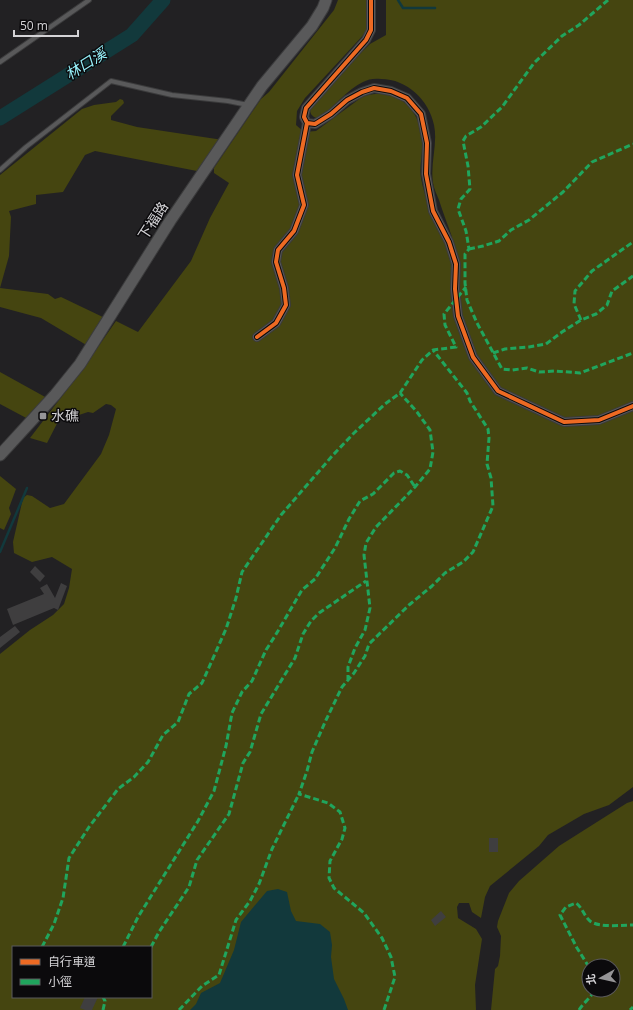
<svg xmlns="http://www.w3.org/2000/svg" width="633" height="1010" viewBox="0 0 633 1010" font-family="'Open Sans','Noto Sans TC',sans-serif">
<style>
.green{fill:#454510;fill-rule:evenodd}
.water{fill:#12393c}
.lines{fill:none;stroke-linecap:round;stroke-linejoin:round}
.stream{stroke:#12393c;stroke-width:2.5}
.river{stroke:#12393c;stroke-width:15}
.building{fill:#3f3e3f}
.lane-casing{stroke:#3b3b3c;stroke-width:6}
.street-casing{stroke:#3b3b3c;stroke-width:10}
.secondary-casing{stroke:#3b3b3c;stroke-width:13}
.lane{stroke:#59595a;stroke-width:4}
.street{stroke:#59595a;stroke-width:8}
.secondary{stroke:#59595a;stroke-width:11}
.quiet{stroke:#20a55d;stroke-width:3;stroke-dasharray:6 3;stroke-linecap:butt}
.cycleway-casing{stroke:#0b0a0c;stroke-width:6}
.cycleway{stroke:#ed6a23;stroke-width:4}
.poi-dot{fill:#969597;stroke:#0b0a0c;stroke-width:1.5}
.labels{text-anchor:middle;stroke-width:3;stroke-linejoin:round;paint-order:stroke}
.street-label{font-size:14px;fill:#d4d3d6;stroke:#0b0a0c}
.poi-label{font-size:14px;fill:#d4d3d6;stroke:#0b0a0c;text-anchor:start}
.water-label{font-size:15px;font-style:italic;fill:#96f1fa;stroke:#0b0a0c}
</style>
<rect width="100%" height="100%" fill="#222123"/>
<!-- green -->
<path class="green" d="M338 0H372L367 31 305 98 297 111 296 125 304 132 316 131 362 97C395 85 421 108 422 141 423 154 419 167 421 178 425 201 436 221 446 241L452 237C448 225 443 213 439 200 437 195 434 189 433 183 430 163 438 144 434 125 429 100 407 79 381 79 375 78 368 79 363 82 347 90 334 106 321 118H316C312 116 310 114 310 109L319 93 370 44 386 35V0H633V787L609 805 584 814 548 835 539 846 490 886 485 897 481 918 472 912 469 903H459L457 907 458 918 476 929 482 939 475 985 476 1010H0V654L30 630 53 615 64 604 69 588 72 569 52 557 32 562 14 553 13 542 23 498 27 495 32 496 50 508 64 504 101 454 109 435 116 409 111 405 106 404 93 413 88 412 79 415 64 410 47 443 30 438 82 370 116 321 138 332 191 261 210 218 229 183 214 173V168L261 99 269 92 334 10ZM13 947H151V997H13Z
M120 99 123 100 124 103 111 116V120L137 127 223 140 202 172 95 151 85 155 63 192 36 195V204L9 211 11 217 9 256 0 288V175L82 109 94 105 116 102Z
M0 288 48 294 55 299 61 297 107 319 88 346 41 318 0 307Z
M0 372 47 398 30 420 0 404Z
M0 476 16 489 9 508 11 514 4 530 0 528Z
M633 801V1010H491L495 969 498 966 500 956 501 936 497 927 498 921 509 893 519 881 559 846 627 803ZM589 966H613V990H589Z"/>
<!-- water -->
<path class="water" d="M278 889 287 892 291 911 296 921 320 924 330 932 332 945 331 957 334 979 344 999 348 1010H190L196 1004 201 993 220 983 234 950 241 922 267 891Z"/>
<g class="lines">
<!-- stream -->
<path class="stream" d="M398 0 403 8H435
M0 552 27 488"/>
<!-- river -->
<path class="river" d="M0 118 132 35 163 0"/>
</g>
<!-- building -->
<path class="building" d="M35 566 45 576 40 582 30 572Z
M61 583 67 586 58 610 54 608 13 625 7 609 44 594 40 588 47 584 55 598Z
M15 626 20 632 0 648V637Z
M489 838H498V852H489Z
M441 911 446 917 435 926 431 920Z
M85 997H98L92 1010H85L80 1008Z"/>
<g class="lines">
<defs>
<path id="lane" d="M0 62 89 0
M0 170 26 147 111 81 172 95 228 101 248 105"/>
<path id="street" d="M371 0V30L366 40 306 108 304 117 307 123 315 124 331 114 347 100 362 92 374 88 391 91 407 98 421 114 427 143 426 174 433 211 449 242 456 264 455 289 458 316 473 357 498 391 564 422 599 420 633 406
M257 337 276 323 286 305 284 288 276 262 278 250 294 231 304 205 297 175 307 123"/>
<path id="secondary" d="M0 455 55 395 80 364 170 221 262 86 312 26 323 8 326 0"/>
</defs>
<!-- lane casing -->
<use href="#lane" class="lane-casing"/>
<!-- street casing -->
<use href="#street" class="street-casing"/>
<!-- secondary casing -->
<use href="#secondary" class="secondary-casing"/>
<!-- lane -->
<use href="#lane" class="lane"/>
<!-- street -->
<use href="#street" class="street"/>
<!-- secondary -->
<use href="#secondary" class="secondary"/>
<!-- quiet -->
<path class="quiet" d="M608 0 579 25 562 36 534 63 502 107 481 127 466 136 463 141 468 166 470 189 461 199 458 209 466 231 469 249 465 254V283L467 300 477 323 502 369 512 370 527 368 539 372 555 371 580 373 633 353
M469 249 483 246 499 241 511 230 529 220 563 192 592 162 633 144
M581 320 574 304 575 291 592 271 633 242
M493 353 505 349 529 347 546 344 562 332 581 320 596 314 607 305 612 291 633 276
M348 681V667L355 648 365 630 370 608 364 555 366 543 376 527 415 487 430 469 433 452 430 430 417 412 400 393
M42 947 54 924 63 898 69 858 89 827 118 789 134 777 148 762 163 735 178 722 189 694 202 683 226 629 236 598 242 572 281 515 333 455 354 433 385 404 400 393 422 360 433 350 456 347 445 325 444 314 466 287
M123 947 138 917 198 821 214 791 226 746 232 713 242 692 252 681 266 650 275 636 302 590 315 579 335 548 349 519 360 501 373 494 394 473 400 471 407 475 415 487
M151 947 159 932 189 887 197 860 229 814 243 763 250 752 261 714 295 658 303 634 311 621 319 613 366 581
M589 967 577 948 560 915 566 907 576 903C582 907 584 916 590 921 599 928 622 925 633 925
M103 1010 105 1001 103 997
M179 1010 202 986 219 975 236 920 250 901 259 884 272 849 299 794
M384 1010 395 977 391 957 382 938 364 913 334 888 329 878 330 861 342 839 345 828 340 812 328 803 299 794 307 771 312 752 326 720 342 687 354 673 365 656 369 644 409 605 432 586 445 573 463 562 473 552 493 506 491 478 487 464 489 438 488 429 470 401 467 393 433 350
M579 1010C583 1003 593 996 594 990
M630 1010 633 1007"/>
<defs>
<path id="cycleway" d="M371 0V30L366 40 306 108 304 117 307 123 315 124 331 114 347 100 362 92 374 88 391 91 407 98 421 114 427 143 426 174 433 211 449 242 456 264 455 289 458 316 473 357 498 391 564 422 599 420 633 406
M257 337 276 323 286 305 284 288 276 262 278 250 294 231 304 205 297 175 307 123"/>
</defs>
<!-- cycleway casing -->
<use href="#cycleway" class="cycleway-casing"/>
<!-- cycleway -->
<use href="#cycleway" class="cycleway"/>
</g>
<!-- markers -->
<rect class="poi-dot" x="39" y="412" width="8" height="8" rx="2"/>
<g class="labels">
<!-- street labels -->
<g class="street-label">
<text transform="translate(153 221) rotate(-57)" y="5">下福路</text>
</g>
<!-- poi labels -->
<g class="poi-label">
<text x="51" y="421">水礁</text>
</g>
<!-- water labels -->
<g class="water-label">
<text transform="translate(86 64) rotate(-32)" y="5">林口溪</text>
</g>
</g>
<!-- legend -->
<rect x="12" y="946" width="140" height="52" fill="#0b0a0c" stroke="#5b5a5d"/>
<rect x="20" y="959" width="20" height="6" fill="#ed6a23" stroke="#5b5a5d"/>
<text x="48" y="966" font-size="12" fill="#d4d3d6">自行車道</text>
<rect x="20" y="979" width="20" height="6" fill="#20a55d" stroke="#5b5a5d"/>
<text x="48" y="986" font-size="12" fill="#d4d3d6">小徑</text>
<!-- north arrow -->
<g transform="translate(601 978) rotate(262)"><circle r="19" fill="#0b0a0c" stroke="#5b5a5d"/>
<path d="M0-3L7 15L0 10L-7 15Z" fill="#969597"/>
<text y="-6" font-size="11" font-weight="bold" text-anchor="middle" fill="#d4d3d6">北</text>
</g>
<!-- scale -->
<path d="M14 30v6h64v-6" fill="none" stroke="#d4d3d6" stroke-width="2"/>
<text x="20" y="30" font-size="12" fill="#d4d3d6" stroke="#0b0a0c" stroke-width="3" paint-order="stroke">50 m</text>
</svg>
